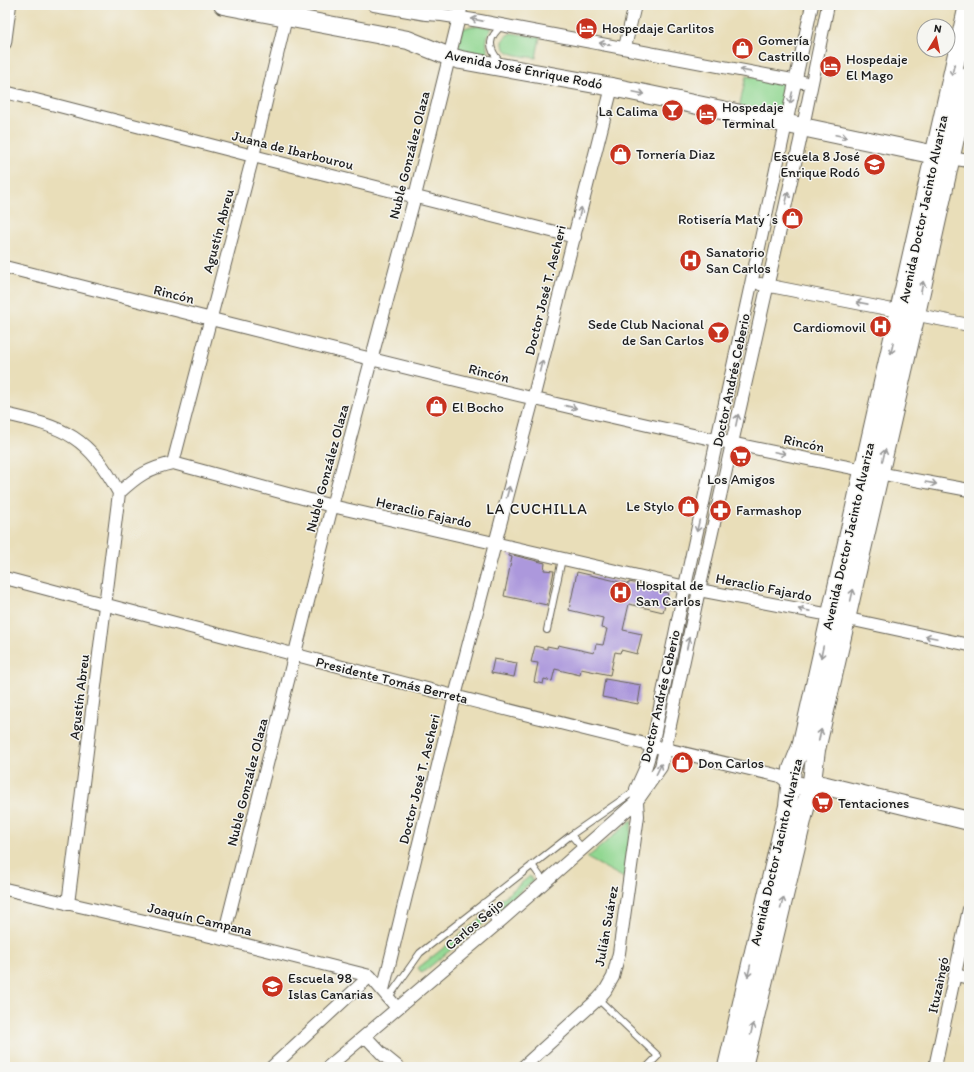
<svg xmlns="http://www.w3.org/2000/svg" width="974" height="1072" viewBox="0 0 974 1072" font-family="Itim,sans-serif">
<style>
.green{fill:#91d791;stroke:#567a56}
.building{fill:#ac98dc}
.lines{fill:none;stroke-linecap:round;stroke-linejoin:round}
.lane-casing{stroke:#646053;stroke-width:8}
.street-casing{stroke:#646053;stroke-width:14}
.secondary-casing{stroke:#646053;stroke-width:20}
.lane{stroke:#fff;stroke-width:6}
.street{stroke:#fff;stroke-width:12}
.secondary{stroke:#fff;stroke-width:18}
.oneway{stroke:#999}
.labels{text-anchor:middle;stroke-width:3;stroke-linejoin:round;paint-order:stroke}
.poi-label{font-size:14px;fill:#1c1c1c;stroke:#f6f6f2;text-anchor:start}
.street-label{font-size:14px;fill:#1c1c1c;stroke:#f6f6f2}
.neighbourhood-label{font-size:15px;letter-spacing:1px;fill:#1c1c1c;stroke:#f6f6f2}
</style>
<rect width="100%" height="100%" fill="#f6f6f2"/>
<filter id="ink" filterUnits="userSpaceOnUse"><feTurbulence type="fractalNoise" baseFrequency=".025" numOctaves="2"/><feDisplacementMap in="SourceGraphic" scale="8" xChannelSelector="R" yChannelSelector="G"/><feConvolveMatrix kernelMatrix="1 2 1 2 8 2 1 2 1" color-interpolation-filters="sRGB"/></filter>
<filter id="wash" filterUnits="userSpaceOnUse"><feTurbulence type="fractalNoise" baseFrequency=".012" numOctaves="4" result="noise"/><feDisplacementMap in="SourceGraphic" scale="16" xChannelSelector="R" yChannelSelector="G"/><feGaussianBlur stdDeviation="0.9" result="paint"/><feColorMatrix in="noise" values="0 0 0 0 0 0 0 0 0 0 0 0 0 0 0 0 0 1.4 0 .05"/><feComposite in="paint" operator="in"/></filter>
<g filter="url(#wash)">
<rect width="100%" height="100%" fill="#e9deb9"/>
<!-- green -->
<path class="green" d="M471 26H481L492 28C484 38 486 50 491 61L457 52 462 29Z
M511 33 540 37 536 58C527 56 502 56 503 43 503 38 507 35 511 33Z
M746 76 789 84 783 111 780 113 739 108Z
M632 820 626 879 587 858Z
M530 876 533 880 496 913 492 907Z
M484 916 488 920 422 973 418 968Z"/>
<g id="blocks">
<!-- building -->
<path class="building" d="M509 554 545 563 544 570 554 571 547 605 504 596 512 557 509 556Z
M577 572 629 584V582L638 584 637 586 668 593 663 612 629 604 623 630 642 634 637 654 621 650 620 653 615 652 610 675 581 669 580 675 555 669 552 681 544 679 543 684 534 682 538 663 531 662 535 646 547 649V646L557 648 558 645 594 653 596 644 603 645 607 629 601 628 603 618 569 610Z
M494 659 517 663 514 677 491 673Z
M605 679 641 685 638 704 602 697Z"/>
</g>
</g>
<g filter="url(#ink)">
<use href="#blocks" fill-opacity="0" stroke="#646053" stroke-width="1"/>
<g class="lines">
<defs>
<path id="lane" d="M500 62C487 47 488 37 503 25
M547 630 562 559
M571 835 583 849
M532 865 545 883
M483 903 497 924
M389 997 420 953 571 835 636 790
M598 999 658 1056 647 1067"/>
<path id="street" d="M374 5 426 14 442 15 480 21 803 82
M5 43 10 5
M625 47 635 5
M5 92 253 156 575 237
M950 158 969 161
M5 267C180 311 355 356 531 398 676 433 822 463 969 490
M760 284 969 325
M5 414C65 427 89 437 119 493
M173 463 253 156 289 5
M119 493C137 476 149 468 173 463L332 506 699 590 830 615 969 645
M5 578C263 646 520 716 780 776L790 784
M5 889 223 939 370 976 397 1008
M68 904 119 493
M223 939 332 506 415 196 462 5
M956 975 969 978
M383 990 455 696 533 399 612 87
M365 1036 382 1054 398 1067
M272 1067 370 976
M328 1067 497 924 637 801 661 767 699 590 800 141 828 5
M523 1067 598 999 605 991 613 977 619 953 638 816 636 789 645 769 652 746 685 586 812 5
M935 1067 969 909"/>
<path id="secondary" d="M223 5 408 40 450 57 461 60 612 87 945 157
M801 786 811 789 822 785 969 821
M727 1067 788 806 792 769 801 747 968 5
M743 1067 807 800 811 789 816 750 916 314 969 75"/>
</defs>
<!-- lane casing -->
<use href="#lane" class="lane-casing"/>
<!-- street casing -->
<use href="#street" class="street-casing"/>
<!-- secondary casing -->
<use href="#secondary" class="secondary-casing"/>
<!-- lane -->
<use href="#lane" class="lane"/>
<!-- street -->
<use href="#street" class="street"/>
<!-- secondary -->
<use href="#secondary" class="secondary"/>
</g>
<!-- one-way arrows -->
<defs><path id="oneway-shaft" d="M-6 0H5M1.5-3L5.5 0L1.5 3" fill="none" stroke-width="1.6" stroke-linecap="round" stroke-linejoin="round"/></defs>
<g class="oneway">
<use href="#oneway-shaft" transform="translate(477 20) rotate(-169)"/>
<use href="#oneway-shaft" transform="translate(605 44) rotate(-170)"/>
<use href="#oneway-shaft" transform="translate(953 70) rotate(103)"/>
<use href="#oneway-shaft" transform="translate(746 71) rotate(-169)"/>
<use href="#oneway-shaft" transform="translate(639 93) rotate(12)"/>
<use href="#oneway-shaft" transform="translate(791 98) rotate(103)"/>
<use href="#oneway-shaft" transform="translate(841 136) rotate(12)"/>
<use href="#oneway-shaft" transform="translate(787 198) rotate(-77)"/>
<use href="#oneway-shaft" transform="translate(580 213) rotate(-76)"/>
<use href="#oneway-shaft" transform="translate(922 287) rotate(-78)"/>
<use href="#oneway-shaft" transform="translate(862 303) rotate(-169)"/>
<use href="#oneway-shaft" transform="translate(892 348) rotate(103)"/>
<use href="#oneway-shaft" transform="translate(541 366) rotate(-76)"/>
<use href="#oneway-shaft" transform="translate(571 407) rotate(13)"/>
<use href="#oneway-shaft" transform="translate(737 420) rotate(-78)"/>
<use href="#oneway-shaft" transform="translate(780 453) rotate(12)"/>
<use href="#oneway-shaft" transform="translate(884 455) rotate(-77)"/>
<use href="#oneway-shaft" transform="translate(931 483) rotate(10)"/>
<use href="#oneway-shaft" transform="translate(508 492) rotate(-75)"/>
<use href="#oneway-shaft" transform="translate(698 526) rotate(103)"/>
<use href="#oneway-shaft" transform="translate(852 595) rotate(-77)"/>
<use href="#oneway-shaft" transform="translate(804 610) rotate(-169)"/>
<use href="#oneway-shaft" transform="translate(931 637) rotate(-168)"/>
<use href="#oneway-shaft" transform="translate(688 643) rotate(-78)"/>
<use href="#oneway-shaft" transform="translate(822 652) rotate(102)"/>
<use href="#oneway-shaft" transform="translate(820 735) rotate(-77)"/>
<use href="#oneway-shaft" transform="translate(659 769) rotate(-64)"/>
<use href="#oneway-shaft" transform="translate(782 903) rotate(-76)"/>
<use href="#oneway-shaft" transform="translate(749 971) rotate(103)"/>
<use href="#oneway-shaft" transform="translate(752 1029) rotate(-76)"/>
</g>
</g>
<!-- icons -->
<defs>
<symbol id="hotel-disc" viewBox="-11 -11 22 22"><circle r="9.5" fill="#c8321e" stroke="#f6f6f2"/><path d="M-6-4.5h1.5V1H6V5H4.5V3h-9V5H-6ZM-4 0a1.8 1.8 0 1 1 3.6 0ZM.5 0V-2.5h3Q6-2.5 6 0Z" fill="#fff"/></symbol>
<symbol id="shop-disc" viewBox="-11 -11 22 22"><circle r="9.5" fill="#c8321e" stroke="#f6f6f2"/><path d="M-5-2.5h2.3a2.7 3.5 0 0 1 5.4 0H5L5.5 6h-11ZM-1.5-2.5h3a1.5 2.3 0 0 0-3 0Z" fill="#fff"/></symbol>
<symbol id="bar-disc" viewBox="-11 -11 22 22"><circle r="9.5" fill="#c8321e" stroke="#f6f6f2"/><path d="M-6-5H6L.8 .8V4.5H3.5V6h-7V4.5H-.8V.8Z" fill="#fff"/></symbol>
<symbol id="school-disc" viewBox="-11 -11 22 22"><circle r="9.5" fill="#c8321e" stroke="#f6f6f2"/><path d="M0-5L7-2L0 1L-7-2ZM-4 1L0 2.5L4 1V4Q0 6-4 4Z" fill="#fff"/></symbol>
<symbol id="hospital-disc" viewBox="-11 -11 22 22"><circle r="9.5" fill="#c8321e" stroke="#f6f6f2"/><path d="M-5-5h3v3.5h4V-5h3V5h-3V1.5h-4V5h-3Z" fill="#fff"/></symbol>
<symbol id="supermarket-disc" viewBox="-11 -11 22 22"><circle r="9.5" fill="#c8321e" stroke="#f6f6f2"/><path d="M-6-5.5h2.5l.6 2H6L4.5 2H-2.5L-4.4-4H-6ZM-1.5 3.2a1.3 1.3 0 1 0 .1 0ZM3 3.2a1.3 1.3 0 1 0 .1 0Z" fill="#fff"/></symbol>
<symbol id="pharmacy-disc" viewBox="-11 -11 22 22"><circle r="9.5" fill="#c8321e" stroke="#f6f6f2"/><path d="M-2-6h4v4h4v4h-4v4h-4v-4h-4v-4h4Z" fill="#fff"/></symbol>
</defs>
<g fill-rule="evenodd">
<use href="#hotel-disc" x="574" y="16" width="25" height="25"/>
<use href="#shop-disc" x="730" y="36" width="25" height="25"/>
<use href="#hotel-disc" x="818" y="54" width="25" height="25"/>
<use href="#bar-disc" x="660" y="98" width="25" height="25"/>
<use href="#hotel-disc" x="694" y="102" width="25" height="25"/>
<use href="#shop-disc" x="608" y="142" width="25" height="25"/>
<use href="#school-disc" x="862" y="152" width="25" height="25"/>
<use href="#shop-disc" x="780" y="206" width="25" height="25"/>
<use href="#hospital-disc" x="678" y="248" width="25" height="25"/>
<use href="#hospital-disc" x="868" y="314" width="25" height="25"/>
<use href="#bar-disc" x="706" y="320" width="25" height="25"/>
<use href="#shop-disc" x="424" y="394" width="25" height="25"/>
<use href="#supermarket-disc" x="728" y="444" width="25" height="25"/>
<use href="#shop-disc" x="676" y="494" width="25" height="25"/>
<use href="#pharmacy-disc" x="708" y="498" width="25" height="25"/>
<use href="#hospital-disc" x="608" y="580" width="25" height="25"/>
<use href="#shop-disc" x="670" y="750" width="25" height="25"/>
<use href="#supermarket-disc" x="810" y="790" width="25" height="25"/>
<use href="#school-disc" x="260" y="974" width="25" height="25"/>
</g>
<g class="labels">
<!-- poi labels -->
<g class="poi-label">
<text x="602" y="33">Hospedaje Carlitos</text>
<text x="758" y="45">Gomería<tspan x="758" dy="16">Castrillo</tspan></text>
<text x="846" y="64">Hospedaje<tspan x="846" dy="16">El Mago</tspan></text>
<text x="722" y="112">Hospedaje<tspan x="722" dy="16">Terminal</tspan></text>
<text x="658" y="116" text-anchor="end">La Calima</text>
<text x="636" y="159">Tornería Diaz</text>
<text x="860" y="161" text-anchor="end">Escuela 8 José<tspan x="860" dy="16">Enrique Rodó</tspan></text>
<text x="778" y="224" text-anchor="end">Rotisería Maty´s</text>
<text x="706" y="257">Sanatorio<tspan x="706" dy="16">San Carlos</tspan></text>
<text x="704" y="329" text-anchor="end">Sede Club Nacional<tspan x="704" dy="16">de San Carlos</tspan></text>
<text x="866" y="332" text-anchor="end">Cardiomovil</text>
<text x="452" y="412">El Bocho</text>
<text x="741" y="484" text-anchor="middle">Los Amigos</text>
<text x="674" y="511" text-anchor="end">Le Stylo</text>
<text x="736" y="515">Farmashop</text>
<text x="636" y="590">Hospital de<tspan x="636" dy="16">San Carlos</tspan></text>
<text x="698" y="768">Don Carlos</text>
<text x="838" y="808">Tentaciones</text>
<text x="288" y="983">Escuela 98<tspan x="288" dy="16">Islas Canarias</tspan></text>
</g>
<!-- street labels -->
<g class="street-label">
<text transform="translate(524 69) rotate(11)" y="5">Avenida José Enrique Rodó</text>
<text transform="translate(293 150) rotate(14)" y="5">Juana de Ibarbourou</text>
<text transform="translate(409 155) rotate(-76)" y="5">Nuble González Olaza</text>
<text transform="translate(923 209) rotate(-78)" y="5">Avenida Doctor Jacinto Alvariza</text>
<text transform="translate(218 231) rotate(-75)" y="5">Agustín Abreu</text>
<text transform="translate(545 290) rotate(-76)" y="5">Doctor José T. Ascheri</text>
<text transform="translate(174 294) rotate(14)" y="5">Rincón</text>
<text transform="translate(489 373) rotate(14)" y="5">Rincón</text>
<text transform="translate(731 380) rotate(-78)" y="5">Doctor Andrés Ceberio</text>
<text transform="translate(804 443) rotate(12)" y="5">Rincón</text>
<text transform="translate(327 468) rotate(-75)" y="5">Nuble González Olaza</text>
<text transform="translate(424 512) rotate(13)" y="5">Heraclio Fajardo</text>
<text transform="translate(848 536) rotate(-77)" y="5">Avenida Doctor Jacinto Alvariza</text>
<text transform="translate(764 587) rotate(11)" y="5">Heraclio Fajardo</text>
<text transform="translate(392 680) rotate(14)" y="5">Presidente Tomás Berreta</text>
<text transform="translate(660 696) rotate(-77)" y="5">Doctor Andrés Ceberio</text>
<text transform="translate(79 697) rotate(-83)" y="5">Agustín Abreu</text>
<text transform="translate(419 779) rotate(-76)" y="5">Doctor José T. Ascheri</text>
<text transform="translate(247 782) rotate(-76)" y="5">Nuble González Olaza</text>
<text transform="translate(776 852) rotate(-77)" y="5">Avenida Doctor Jacinto Alvariza</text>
<text transform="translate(200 919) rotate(13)" y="5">Joaquín Campana</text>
<text transform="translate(474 924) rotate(-40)" y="5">Carlos Seijo</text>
<text transform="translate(606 926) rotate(-80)" y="5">Julián Suárez</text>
<text transform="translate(938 985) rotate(-78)" y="5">Ituzaingó</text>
</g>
<!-- neighbourhood labels -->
<g class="neighbourhood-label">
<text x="537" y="514">LA CUCHILLA</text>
</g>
</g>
<!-- margin -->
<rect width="974" height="1072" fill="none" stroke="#f6f6f2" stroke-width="20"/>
<!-- north arrow -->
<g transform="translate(936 38) rotate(10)"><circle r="19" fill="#f6f6f2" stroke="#9f9f9c"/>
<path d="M0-3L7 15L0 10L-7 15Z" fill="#c8321e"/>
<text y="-6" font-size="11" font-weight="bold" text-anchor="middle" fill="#1c1c1c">N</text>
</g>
</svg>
